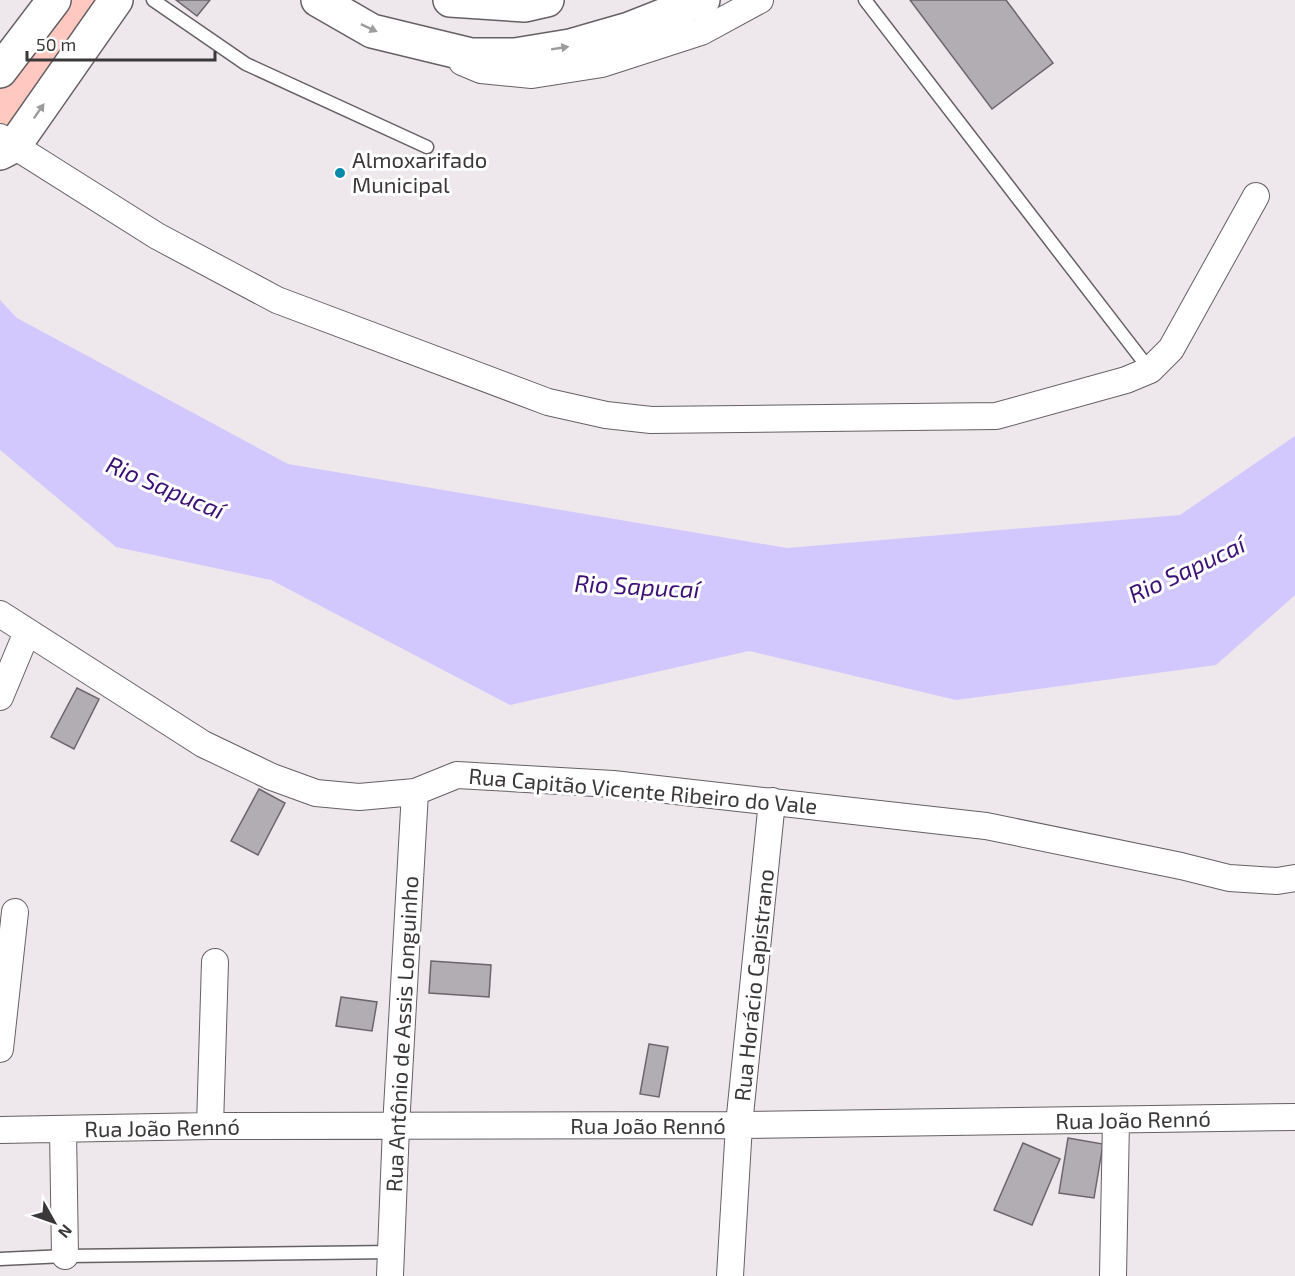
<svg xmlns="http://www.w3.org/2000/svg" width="1295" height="1276" viewBox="0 0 1295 1276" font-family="'Exo 2',sans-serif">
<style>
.green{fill:#ffc9c1}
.water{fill:#d2c8fe}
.building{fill:#b1adb3;stroke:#6b666c;stroke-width:1.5}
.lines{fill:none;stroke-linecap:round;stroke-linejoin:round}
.lane-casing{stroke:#666064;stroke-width:15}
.street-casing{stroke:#666064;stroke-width:28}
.secondary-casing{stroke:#666064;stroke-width:36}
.highway-casing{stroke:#666064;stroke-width:36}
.lane{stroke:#fff;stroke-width:12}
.street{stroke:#fff;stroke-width:26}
.secondary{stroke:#fff;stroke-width:33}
.highway{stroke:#fff;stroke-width:33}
.oneway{fill:#9d9c9c}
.poi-dot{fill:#0789aa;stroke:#fff;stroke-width:2}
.labels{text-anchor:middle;stroke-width:6;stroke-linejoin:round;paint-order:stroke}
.poi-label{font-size:22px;fill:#3b383a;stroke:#fff;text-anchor:start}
.street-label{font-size:22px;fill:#3b383a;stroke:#fff}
.water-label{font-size:24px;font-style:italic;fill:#3b1177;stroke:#fff}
</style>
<rect width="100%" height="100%" fill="#eee7eb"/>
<!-- green -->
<path class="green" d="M54 0H105L20 131 0 126V81Z"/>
<!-- water -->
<path class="water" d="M0 300 17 318 288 464 787 548 1180 515 1295 436V595L1216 665 956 700 749 651 510 705 271 580 116 547 0 450Z"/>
<!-- building -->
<path class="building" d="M176 0H210L197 16Z
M910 0H1006L1053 63 992 109Z
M77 688 99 699 74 749 51 737Z
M259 789 285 803 258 855 231 841Z
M431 961 491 965 489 997 429 993Z
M341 997 377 1002 372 1031 336 1026Z
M649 1044 668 1047 659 1097 640 1094Z
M1068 1138 1103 1144 1094 1198 1059 1193Z
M1023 1143 1060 1159 1032 1225 994 1210Z"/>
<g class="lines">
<defs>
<path id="lane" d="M153 0 246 64 427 147
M865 0 1150 370
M0 1259 65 1256 392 1252"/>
<path id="street" d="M462 62 481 70 532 75 602 64 701 32 760 0
M0 137 157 236 277 300 548 402 606 415 651 420 996 416 1126 380 1150 370 1171 349 1256 196
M0 614 203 744 272 777 316 793 359 797 415 792 457 775 613 784 986 826 1181 866 1229 878 1277 881 1295 878
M0 697 27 632
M0 1049 15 912
M210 1126 215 962
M0 1130 210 1126 739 1125 1295 1117
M63 1130 65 1256
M390 1276 396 1127 415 792
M730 1276 739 1125 772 801
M1113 1276 1116 1121"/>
<path id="secondary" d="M0 71 54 0
M0 153 14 146 116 0"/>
<path id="highway" d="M318 0 372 31 471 55H515L570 46 629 29 703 0
M450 0 525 5 547 0"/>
</defs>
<!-- lane casing -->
<use href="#lane" class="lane-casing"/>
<!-- street casing -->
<use href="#street" class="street-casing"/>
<!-- secondary casing -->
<use href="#secondary" class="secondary-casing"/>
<!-- highway casing -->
<use href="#highway" class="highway-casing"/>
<!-- lane -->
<use href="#lane" class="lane"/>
<!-- street -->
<use href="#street" class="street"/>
<!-- secondary -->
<use href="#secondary" class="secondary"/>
<!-- highway -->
<use href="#highway" class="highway"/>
</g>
<!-- one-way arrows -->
<defs><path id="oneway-solid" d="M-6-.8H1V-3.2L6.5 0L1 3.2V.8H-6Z" transform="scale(1.5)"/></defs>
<g class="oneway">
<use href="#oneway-solid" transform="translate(369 28) rotate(25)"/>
<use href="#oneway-solid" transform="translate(560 48) rotate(-9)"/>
<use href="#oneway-solid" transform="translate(39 111) rotate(-55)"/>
</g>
<!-- markers -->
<circle class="poi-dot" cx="340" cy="173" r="6"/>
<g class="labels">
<!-- poi labels -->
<g class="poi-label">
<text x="352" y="168">Almoxarifado<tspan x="352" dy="25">Municipal</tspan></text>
</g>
<!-- street labels -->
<g class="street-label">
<text transform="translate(643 791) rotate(5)" y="8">Rua Capitão Vicente Ribeiro do Vale</text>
<text transform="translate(754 985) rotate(-84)" y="8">Rua Horácio Capistrano</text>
<text transform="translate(402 1034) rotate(-87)" y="8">Rua Antônio de Assis Longuinho</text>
<text transform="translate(1133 1120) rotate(-1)" y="8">Rua João Rennó</text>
<text x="648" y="1134">Rua João Rennó</text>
<text transform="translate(162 1128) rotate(-1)" y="8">Rua João Rennó</text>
</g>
<!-- water labels -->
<g class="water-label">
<text transform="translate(165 488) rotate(23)" y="8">Rio Sapucaí</text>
<text transform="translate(1187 570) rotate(-25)" y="8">Rio Sapucaí</text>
<text transform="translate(637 587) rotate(3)" y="8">Rio Sapucaí</text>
</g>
</g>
<!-- north arrow -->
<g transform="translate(54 1222) rotate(130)" stroke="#ffffff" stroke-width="4.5" paint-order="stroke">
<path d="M0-4.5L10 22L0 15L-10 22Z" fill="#3b383a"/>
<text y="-9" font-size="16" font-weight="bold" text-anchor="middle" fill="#3b383a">N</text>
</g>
<!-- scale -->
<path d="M27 51v9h188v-9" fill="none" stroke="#3b383a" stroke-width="3"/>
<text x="36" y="51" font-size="18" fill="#3b383a" stroke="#ffffff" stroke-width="4.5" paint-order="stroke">50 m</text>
</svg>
